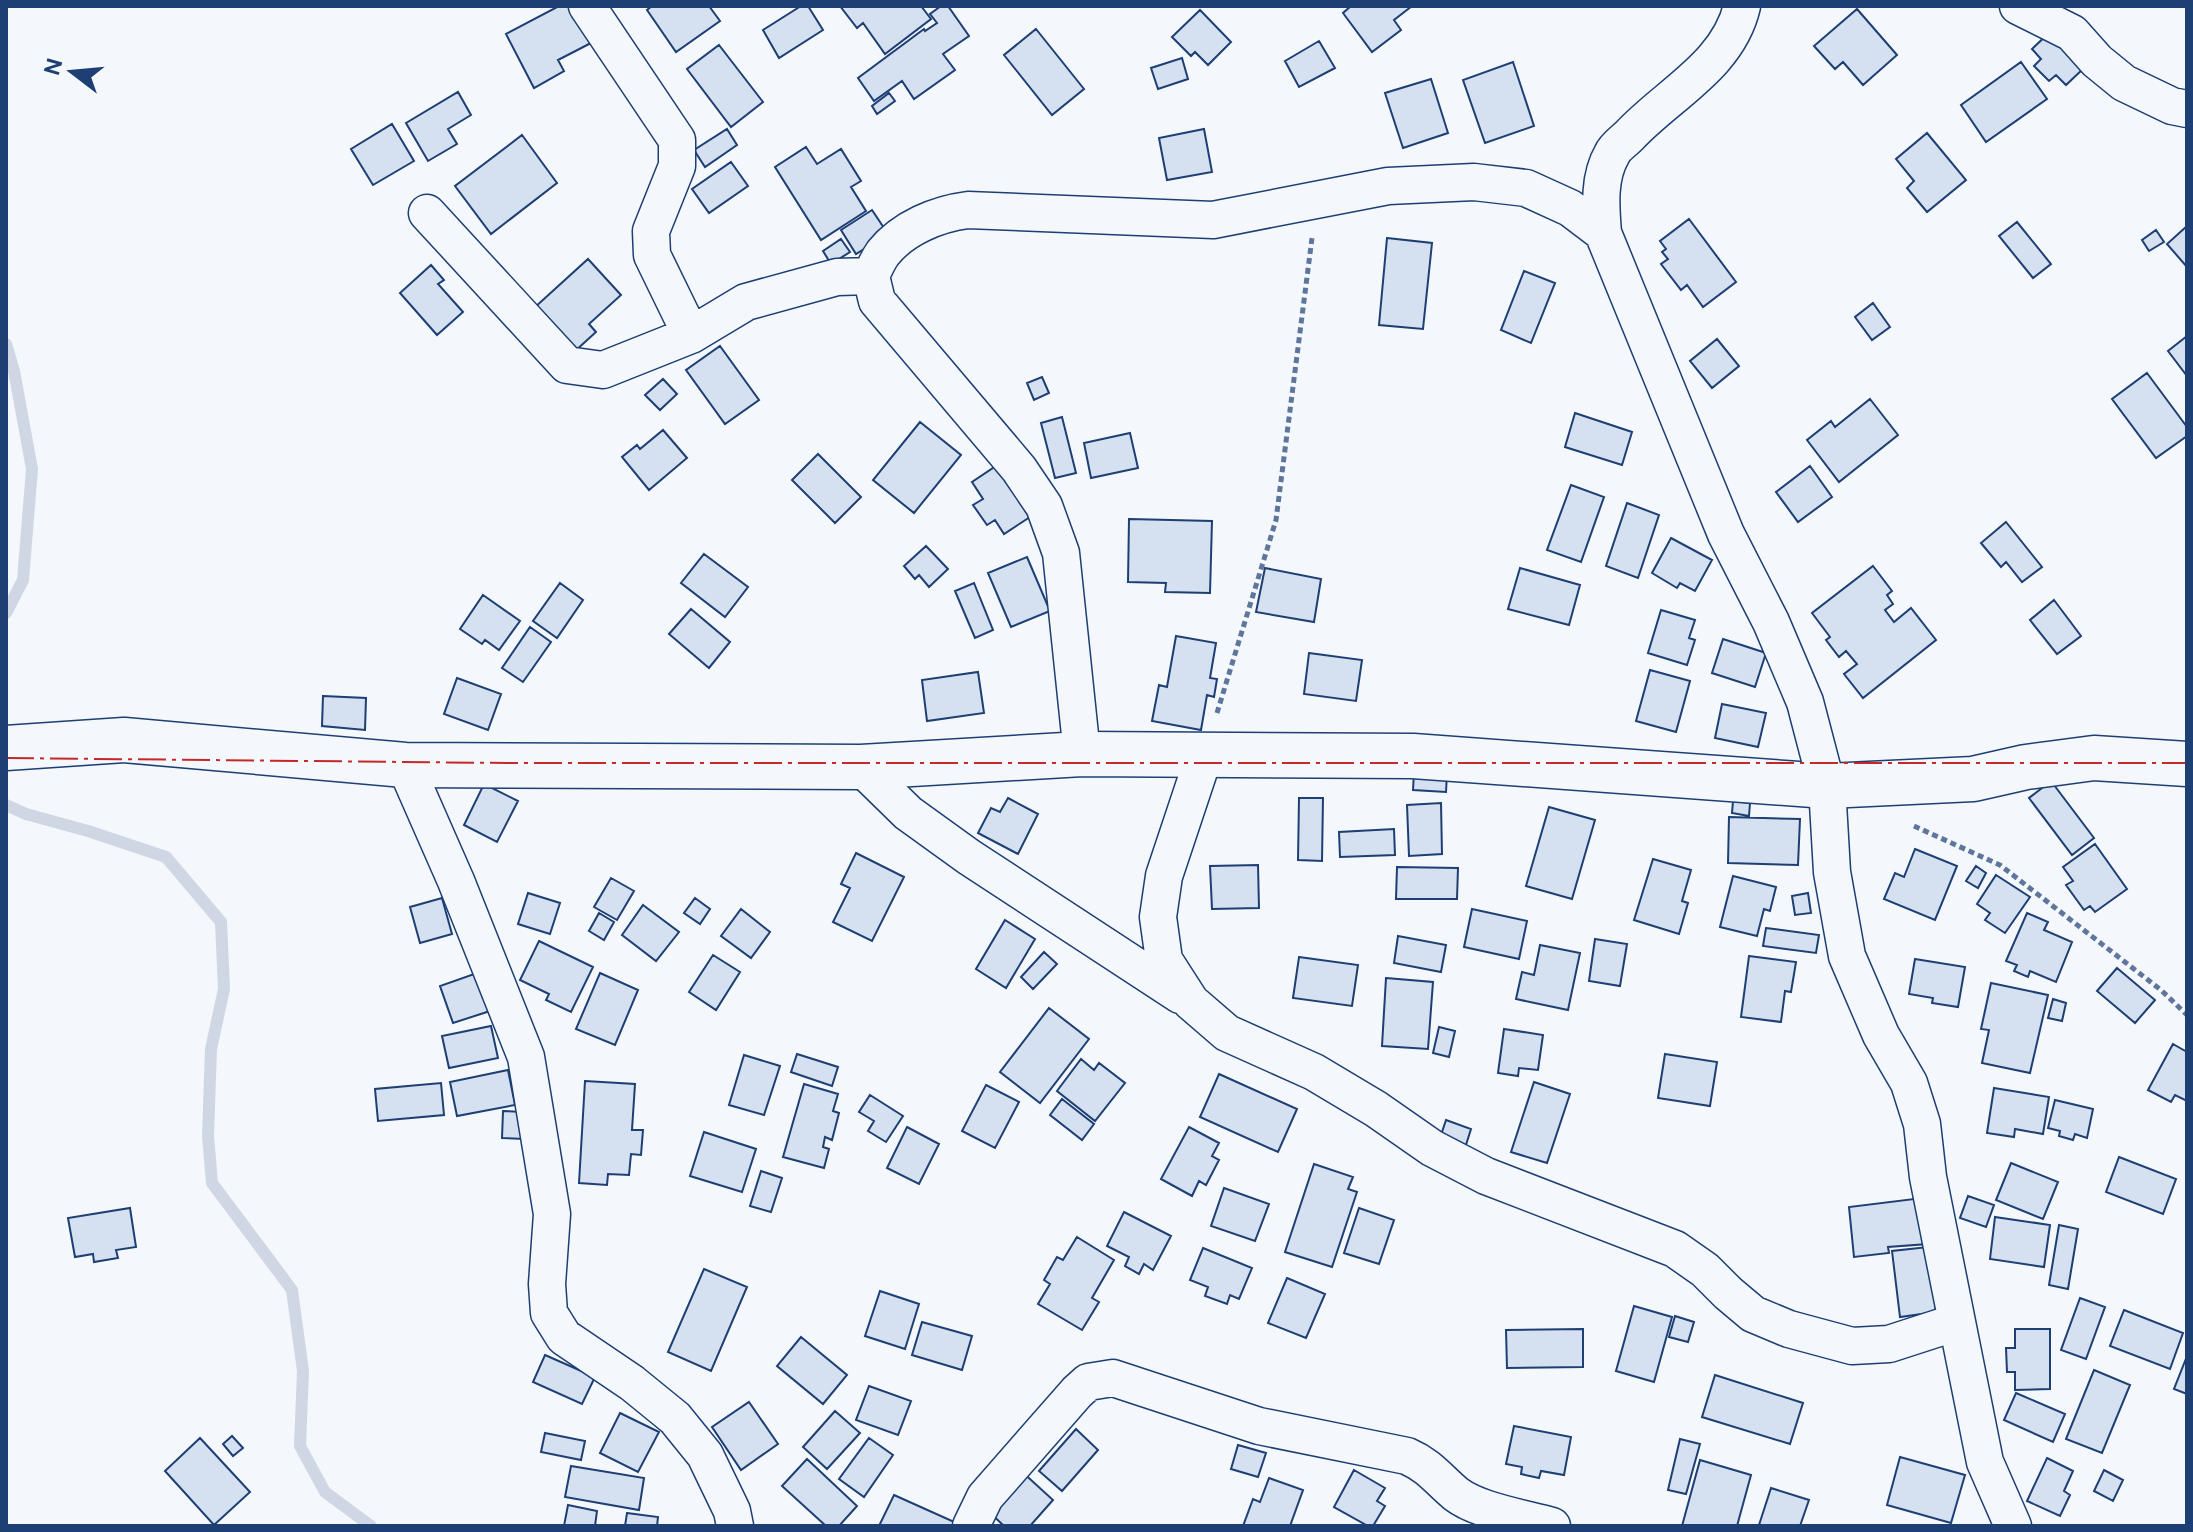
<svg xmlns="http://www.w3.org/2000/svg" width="2193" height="1532" viewBox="0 0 2193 1532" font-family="'DM Sans',sans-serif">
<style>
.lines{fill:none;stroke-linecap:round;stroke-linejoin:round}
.stream{stroke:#cfd7e4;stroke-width:12}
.building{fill:#d5e0f0;stroke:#1d3f73;stroke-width:2}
.minor-casing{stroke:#1d3f73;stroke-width:39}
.tertiary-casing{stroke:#1d3f73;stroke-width:47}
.path{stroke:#5e769c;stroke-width:5;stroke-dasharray:6 4;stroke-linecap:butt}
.minor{stroke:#f4f7fb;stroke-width:36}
.tertiary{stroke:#f4f7fb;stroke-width:44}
.power{stroke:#c62828;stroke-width:2;stroke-dasharray:28 6 4 6;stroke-linecap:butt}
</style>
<rect width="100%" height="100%" fill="#f4f7fb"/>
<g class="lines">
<!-- stream -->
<path class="stream" d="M6 344 14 371 32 469 23 580 6 613
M6 805 26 814 88 831 166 857 221 922 224 989 211 1049 208 1136 212 1183 292 1290 303 1371 300 1446 325 1492 371 1526"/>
</g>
<!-- building -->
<path class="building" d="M559 6H572L591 43 558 60 564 71 534 88 506 34Z
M652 6H709L720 21 676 52 647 10Z
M801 6H808L823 30 779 58 763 30Z
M840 6H921L931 19 885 54 863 23 857 28Z
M941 6H948L969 36 943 54 955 70 914 99 902 81 874 101 858 78 924 29 925 31 937 23 930 14Z
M1351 6H1412L1394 20 1401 30 1372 52 1343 13Z
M1857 9 1897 55 1863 85 1843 62 1835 69 1814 46Z
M1200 10 1231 42 1208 65 1195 52 1191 56 1172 37Z
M1036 29 1084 89 1052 115 1004 55Z
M2050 32 2084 68 2066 85 2056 75 2049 81 2034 66 2041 59 2032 49Z
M1319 41 1335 68 1299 87 1285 61Z
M719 45 763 102 731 127 687 69Z
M1182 58 1188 79 1158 89 1151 68Z
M1513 62 1534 126 1485 143 1463 80Z
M2021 62 2047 99 1986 142 1961 105Z
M1431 79 1448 133 1403 148 1385 93Z
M458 92 471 115 448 129 457 144 428 161 406 123Z
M889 93 895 101 877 114 872 106Z
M392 124 414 161 373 185 351 149Z
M727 129 737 145 705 167 694 150Z
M1204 129 1212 172 1167 180 1159 138Z
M1927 133 1966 180 1927 212 1907 188 1914 181 1896 159Z
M522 135 557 183 491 234 455 186Z
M806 147 817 164 841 149 861 181 851 187 866 211 821 240 775 167Z
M731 162 748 186 709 213 692 189Z
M872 210 888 234 856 254 841 230Z
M1689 219 1736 282 1703 307 1687 285 1681 290 1661 264 1668 259 1662 252 1666 249 1660 241Z
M2017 222 2051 264 2033 278 1999 236Z
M2187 226V267L2167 244Z
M2156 230 2164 242 2149 251 2142 240Z
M1387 238 1432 243 1423 329 1379 325Z
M841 239 850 252 831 264 823 251Z
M588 259 621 295 589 324 596 332 574 352 534 308Z
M431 265 444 280 438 284 463 312 437 335 400 293Z
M1524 271 1555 283 1531 343 1501 330Z
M1873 303 1890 327 1872 340 1855 317Z
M2187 336V376L2168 351Z
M1717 339 1739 366 1712 388 1690 361Z
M720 346 759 400 725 424 686 370Z
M2147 373 2187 427V436L2156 458 2112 399Z
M1042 377 1049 393 1034 400 1027 383Z
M663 379 677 394 660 410 645 395Z
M1870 399 1898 435 1839 482 1807 440 1831 421 1835 427Z
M1575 413 1632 432 1622 465 1565 447Z
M1062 417 1076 473 1055 478 1041 423Z
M920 422 961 455 914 513 873 480Z
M663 430 687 458 649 490 622 457 637 445 640 449Z
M1130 433 1138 468 1091 478 1084 443Z
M818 454 861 497 835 523 792 480Z
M996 466 1030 517 1004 534 995 520 987 525 973 505 983 499 972 482Z
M1810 466 1832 497 1798 522 1776 492Z
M1571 485 1604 497 1581 562 1547 550Z
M1627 503 1659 515 1638 578 1606 566Z
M1129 519 1212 521 1210 593 1165 592 1166 583 1128 582Z
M2006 522 2042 567 2022 582 2006 562 2001 567 1981 543Z
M1671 538 1712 560 1695 591 1680 583 1677 588 1652 573Z
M926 546 948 569 929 587 919 575 915 579 904 566Z
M704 554 748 587 725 617 681 583Z
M1027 557 1050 611 1011 627 988 573Z
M1873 566 1892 591 1887 595 1893 604 1885 610 1894 622 1911 608 1936 640 1863 698 1844 674 1857 664 1846 651 1839 657 1826 640 1830 637 1812 613Z
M1265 568 1321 579 1314 622 1256 612Z
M1520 568 1580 585 1569 625 1508 609Z
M560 583 583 600 557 638 533 621Z
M974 583 993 630 975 638 955 591Z
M483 595 520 621 499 650 485 640 482 644 460 629Z
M2054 600 2081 636 2057 654 2030 620Z
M691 609 730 642 709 668 669 634Z
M1661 610 1695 620 1689 638 1695 640 1687 665 1648 653Z
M530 627 551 642 523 682 502 668Z
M1176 636 1216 643 1210 678 1217 679 1214 697 1207 695 1201 730 1152 721 1159 685 1167 687Z
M1723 639 1766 653 1755 687 1712 673Z
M1309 653 1362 660 1356 701 1304 694Z
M1650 670 1690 681 1676 732 1636 721Z
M978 672 984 713 927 721 922 680Z
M457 678 501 694 488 730 444 714Z
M323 696 366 698 365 730 322 726Z
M1722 704 1766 713 1758 747 1715 738Z
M1414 772 1447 773 1446 792 1413 790Z
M2051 781 2094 838 2072 855 2029 798Z
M484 784 518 801 497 842 464 825Z
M1008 798 1038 814 1018 854 978 833 991 808 1000 812Z
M1299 798H1323L1322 861 1298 860Z
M1733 801 1750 803 1749 816 1732 813Z
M1441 803 1442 854 1409 856 1407 805Z
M1549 807 1595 820 1572 899 1526 886Z
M1729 817 1800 819 1798 865 1728 863Z
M1394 829 1395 855 1340 857 1339 832Z
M2095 844 2127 889 2095 912 2090 906 2084 910 2066 885 2073 881 2063 867Z
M1915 849 1957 866 1935 920 1884 899 1895 873 1904 877Z
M856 853 904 877 872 941 833 922 850 888 841 884Z
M1653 859 1691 870 1682 901 1688 903 1679 934 1634 920Z
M1258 865 1259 908 1212 909 1210 866Z
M1976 866 1986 873 1978 888 1966 881Z
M1397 867 1458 868 1457 899H1396Z
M1996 875 2030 897 2005 933 1985 920 1990 913 1977 904Z
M1733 876 1776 887 1770 911 1764 909 1757 936 1720 927Z
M611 878 634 891 617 920 594 907Z
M528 893 560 903 550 934 518 924Z
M1808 893 1811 913 1795 915 1792 896Z
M442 898 452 934 420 943 410 907Z
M695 898 710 909 700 924 684 913Z
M643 905 679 932 656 961 622 935Z
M741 909 770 932 751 958 721 936Z
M1472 909 1527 921 1519 959 1464 947Z
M599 913 614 922 604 940 589 931Z
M2027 913 2048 922 2044 930 2072 942 2056 982 2030 971 2028 977 2014 971 2017 965 2006 961Z
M1005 920 1035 939 1006 988 976 969Z
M1766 928 1819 935 1816 953 1763 946Z
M1398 936 1446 945 1441 972 1394 963Z
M1595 939 1627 944 1620 986 1589 981Z
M539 941 593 967 571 1012 546 1000 549 994 520 980Z
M1540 945 1580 953 1568 1010 1516 999 1522 972 1534 975Z
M1044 952 1057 964 1033 989 1021 977Z
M713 955 740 972 716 1010 689 992Z
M1749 956 1796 962 1791 992 1785 991 1781 1022 1741 1017Z
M1299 957 1358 965 1352 1006 1293 998Z
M1915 959 1965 967 1958 1007 1932 1003 1933 998 1909 994Z
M2117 968 2155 1000 2135 1023 2097 991Z
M477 973 490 1011 453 1023 440 986Z
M600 973 638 990 615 1045 576 1029Z
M1386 978 1433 982 1428 1049 1382 1046Z
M1991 983 2048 995 2030 1073 1982 1063 1989 1030 1981 1029Z
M2053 999 2066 1003 2062 1021 2048 1018Z
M1049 1008 1089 1039 1040 1103 1000 1072Z
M491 1026 498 1058 449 1068 442 1036Z
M1439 1027 1455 1031 1449 1057 1433 1053Z
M1504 1029 1543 1035 1538 1070 1519 1068 1518 1076 1498 1073Z
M2173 1044 2187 1052V1101L2175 1095 2171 1102 2148 1090Z
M797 1054 838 1067 832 1086 791 1072Z
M1665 1054 1717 1062 1710 1106 1658 1098Z
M744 1055 780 1066 764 1115 729 1105Z
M1081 1059 1094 1070 1099 1063 1125 1083 1095 1121 1057 1091Z
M508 1070 515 1105 457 1116 450 1082Z
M1219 1074 1297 1109 1278 1152 1200 1117Z
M585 1081 635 1084 632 1130H643L641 1155 631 1154 629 1175 608 1174 607 1185 579 1183Z
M1534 1082 1570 1094 1547 1163 1511 1152Z
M441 1083 444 1115 378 1121 375 1089Z
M804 1084 838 1094 833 1111 839 1113 832 1140 825 1137 823 1147 829 1149 824 1168 783 1157Z
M986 1085 1019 1102 995 1148 962 1131Z
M1994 1088 2049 1097 2043 1134 2015 1129 2014 1137 1987 1133Z
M870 1095 903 1116 886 1142 868 1131 874 1121 859 1112Z
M1062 1099 1094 1124 1082 1140 1050 1115Z
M2055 1100 2093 1109 2087 1138 2075 1134 2073 1140 2059 1136 2060 1131 2048 1128Z
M503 1111 525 1112 524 1139 502 1138Z
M1446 1120 1471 1129 1465 1148 1440 1138Z
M907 1127 939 1144 919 1184 887 1168Z
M1189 1127 1219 1143 1212 1156 1219 1160 1206 1185 1199 1181 1192 1196 1161 1179Z
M704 1132 756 1149 742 1192 690 1176Z
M2119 1157 2176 1179 2163 1214 2106 1192Z
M2011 1163 2058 1182 2043 1219 1996 1200Z
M1314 1164 1353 1177 1348 1189 1357 1192 1332 1267 1285 1252Z
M761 1171 782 1178 771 1212 750 1206Z
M1224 1188 1269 1204 1255 1241 1211 1226Z
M1968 1196 1994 1205 1986 1227 1960 1218Z
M1922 1198 1928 1244 1888 1247 1889 1253 1854 1257 1849 1207Z
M130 1208 136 1247 116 1250 118 1258 94 1262 93 1254 75 1257 68 1218Z
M1359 1208 1394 1220 1379 1264 1344 1253Z
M1124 1212 1171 1236 1153 1270 1144 1264 1139 1274 1125 1266 1129 1257 1107 1246Z
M1995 1217 2050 1225 2044 1267 1990 1259Z
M2059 1225 2078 1229 2068 1289 2049 1285Z
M1077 1237 1114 1260 1092 1298 1099 1302 1082 1330 1038 1304 1050 1284 1044 1280 1057 1257 1063 1260Z
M1928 1247 1936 1312 1900 1317 1892 1251Z
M1203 1248 1252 1268 1239 1299 1230 1295 1227 1304 1205 1296 1208 1287 1190 1280Z
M704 1269 747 1287 711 1371 668 1352Z
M1287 1278 1325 1294 1306 1338 1268 1323Z
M880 1291 919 1304 905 1349 865 1336Z
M2080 1298 2105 1307 2086 1359 2061 1350Z
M1634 1306 1672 1317 1654 1382 1616 1371Z
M2124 1310 2183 1333 2170 1369 2110 1346Z
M1675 1316 1694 1322 1688 1342 1669 1337Z
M922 1322 972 1336 962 1370 912 1355Z
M1583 1329V1367L1507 1368 1506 1330Z
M2015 1329H2050V1389L2015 1390V1372H2007L2006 1348H2015Z
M801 1337 847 1375 823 1404 777 1366Z
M545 1355 595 1377 582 1404 533 1382Z
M2187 1356V1394L2174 1389Z
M2094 1370 2130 1385 2102 1453 2066 1439Z
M1715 1375 1803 1403 1790 1444 1702 1417Z
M869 1386 911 1401 898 1435 856 1420Z
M2016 1393 2065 1414 2053 1442 2004 1420Z
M749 1402 778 1444 741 1470 712 1427Z
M835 1411 860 1433 827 1469 803 1447Z
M620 1413 659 1432 638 1472 600 1453Z
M1514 1426 1571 1437 1564 1475 1541 1471 1539 1478 1521 1474 1522 1467 1506 1464Z
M1076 1429 1098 1450 1062 1491 1039 1471Z
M545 1433 585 1441 581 1460 541 1452Z
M232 1436 243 1448 233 1456 223 1444Z
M200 1438 250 1492 214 1525 165 1471Z
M869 1438 893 1455 864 1497 839 1479Z
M1680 1439 1700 1444 1686 1494 1668 1490Z
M1238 1445 1266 1453 1258 1477 1231 1469Z
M1900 1457 1965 1475 1951 1523 1887 1505Z
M2047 1458 2073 1471 2064 1491 2070 1495 2060 1516 2027 1501Z
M807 1459 857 1506 839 1526H826L782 1486Z
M1700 1460 1751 1475 1737 1526H1682Z
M571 1466 644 1478 639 1510 565 1497Z
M1019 1469 1053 1500 1030 1526H1004L984 1507Z
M1354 1470 1385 1488 1377 1501 1385 1506 1373 1526H1368L1334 1507Z
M2104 1470 2123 1480 2113 1501 2094 1491Z
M1269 1478 1303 1490 1290 1526H1243L1253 1499 1260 1502Z
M1771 1488 1809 1500 1800 1526 1759 1525Z
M894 1495 963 1526H879Z
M568 1505 597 1511 595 1526H564Z
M627 1513 658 1517 657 1526H625Z"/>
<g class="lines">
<defs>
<path id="minor" d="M587 6 677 140V166L651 231 652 255 691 335
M1742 6C1728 66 1668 94 1629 136 1624 141 1615 147 1612 154 1598 178 1601 208 1603 233L1726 534 1771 622 1805 702 1827 786 1832 872 1847 956 1881 1035 1909 1083 1922 1124 1928 1177 1985 1462 2013 1526
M2018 6 2072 33 2097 61 2124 83 2172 106 2187 109
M427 213 567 365 603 370 691 335 746 302 837 277 871 276
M1082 754 1061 553 1044 506 1019 469 877 301 871 276C874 269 878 260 883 253 903 228 937 214 968 210L1213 220 1388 186 1474 182 1526 188 1570 208 1603 233
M1204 756 1164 876 1158 917 1164 960 1191 1002 1227 1033 1314 1072 1376 1109 1432 1148 1486 1176 1675 1249 1705 1270 1728 1293 1753 1314 1789 1329 1852 1346 1889 1344 1957 1322
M405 765 456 881 526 1057 552 1214 547 1284 549 1313 564 1337 632 1383 675 1418 705 1455 732 1511 735 1526
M861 767 908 813 969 857 1180 995
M971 1526 985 1497 1077 1392 1088 1382 1113 1378 1259 1426 1407 1456C1430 1466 1438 1479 1456 1494 1478 1511 1524 1518 1552 1526"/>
<path id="tertiary" d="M6 748 124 740 405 765 861 767 1082 754 1413 756 1827 786 1973 779 2026 767 2094 758 2187 764"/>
</defs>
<!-- minor casing -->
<use href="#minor" class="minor-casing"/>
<!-- tertiary casing -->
<use href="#tertiary" class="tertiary-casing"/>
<!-- path -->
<path class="path" d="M1217 713 1276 520 1312 238
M1914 826 2000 865 2161 990 2187 1015"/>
<!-- minor -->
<use href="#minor" class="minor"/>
<!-- tertiary -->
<use href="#tertiary" class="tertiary"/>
<!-- power -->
<path class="power" d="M6 758 508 763H2187"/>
</g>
<!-- border -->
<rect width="2193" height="1532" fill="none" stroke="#1d3f73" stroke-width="16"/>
<!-- north arrow -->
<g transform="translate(72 72) rotate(286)" stroke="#f4f7fb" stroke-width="6" paint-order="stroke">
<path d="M0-6L14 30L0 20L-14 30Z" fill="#1d3f73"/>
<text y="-12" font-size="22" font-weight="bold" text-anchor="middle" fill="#1d3f73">N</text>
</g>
</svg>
